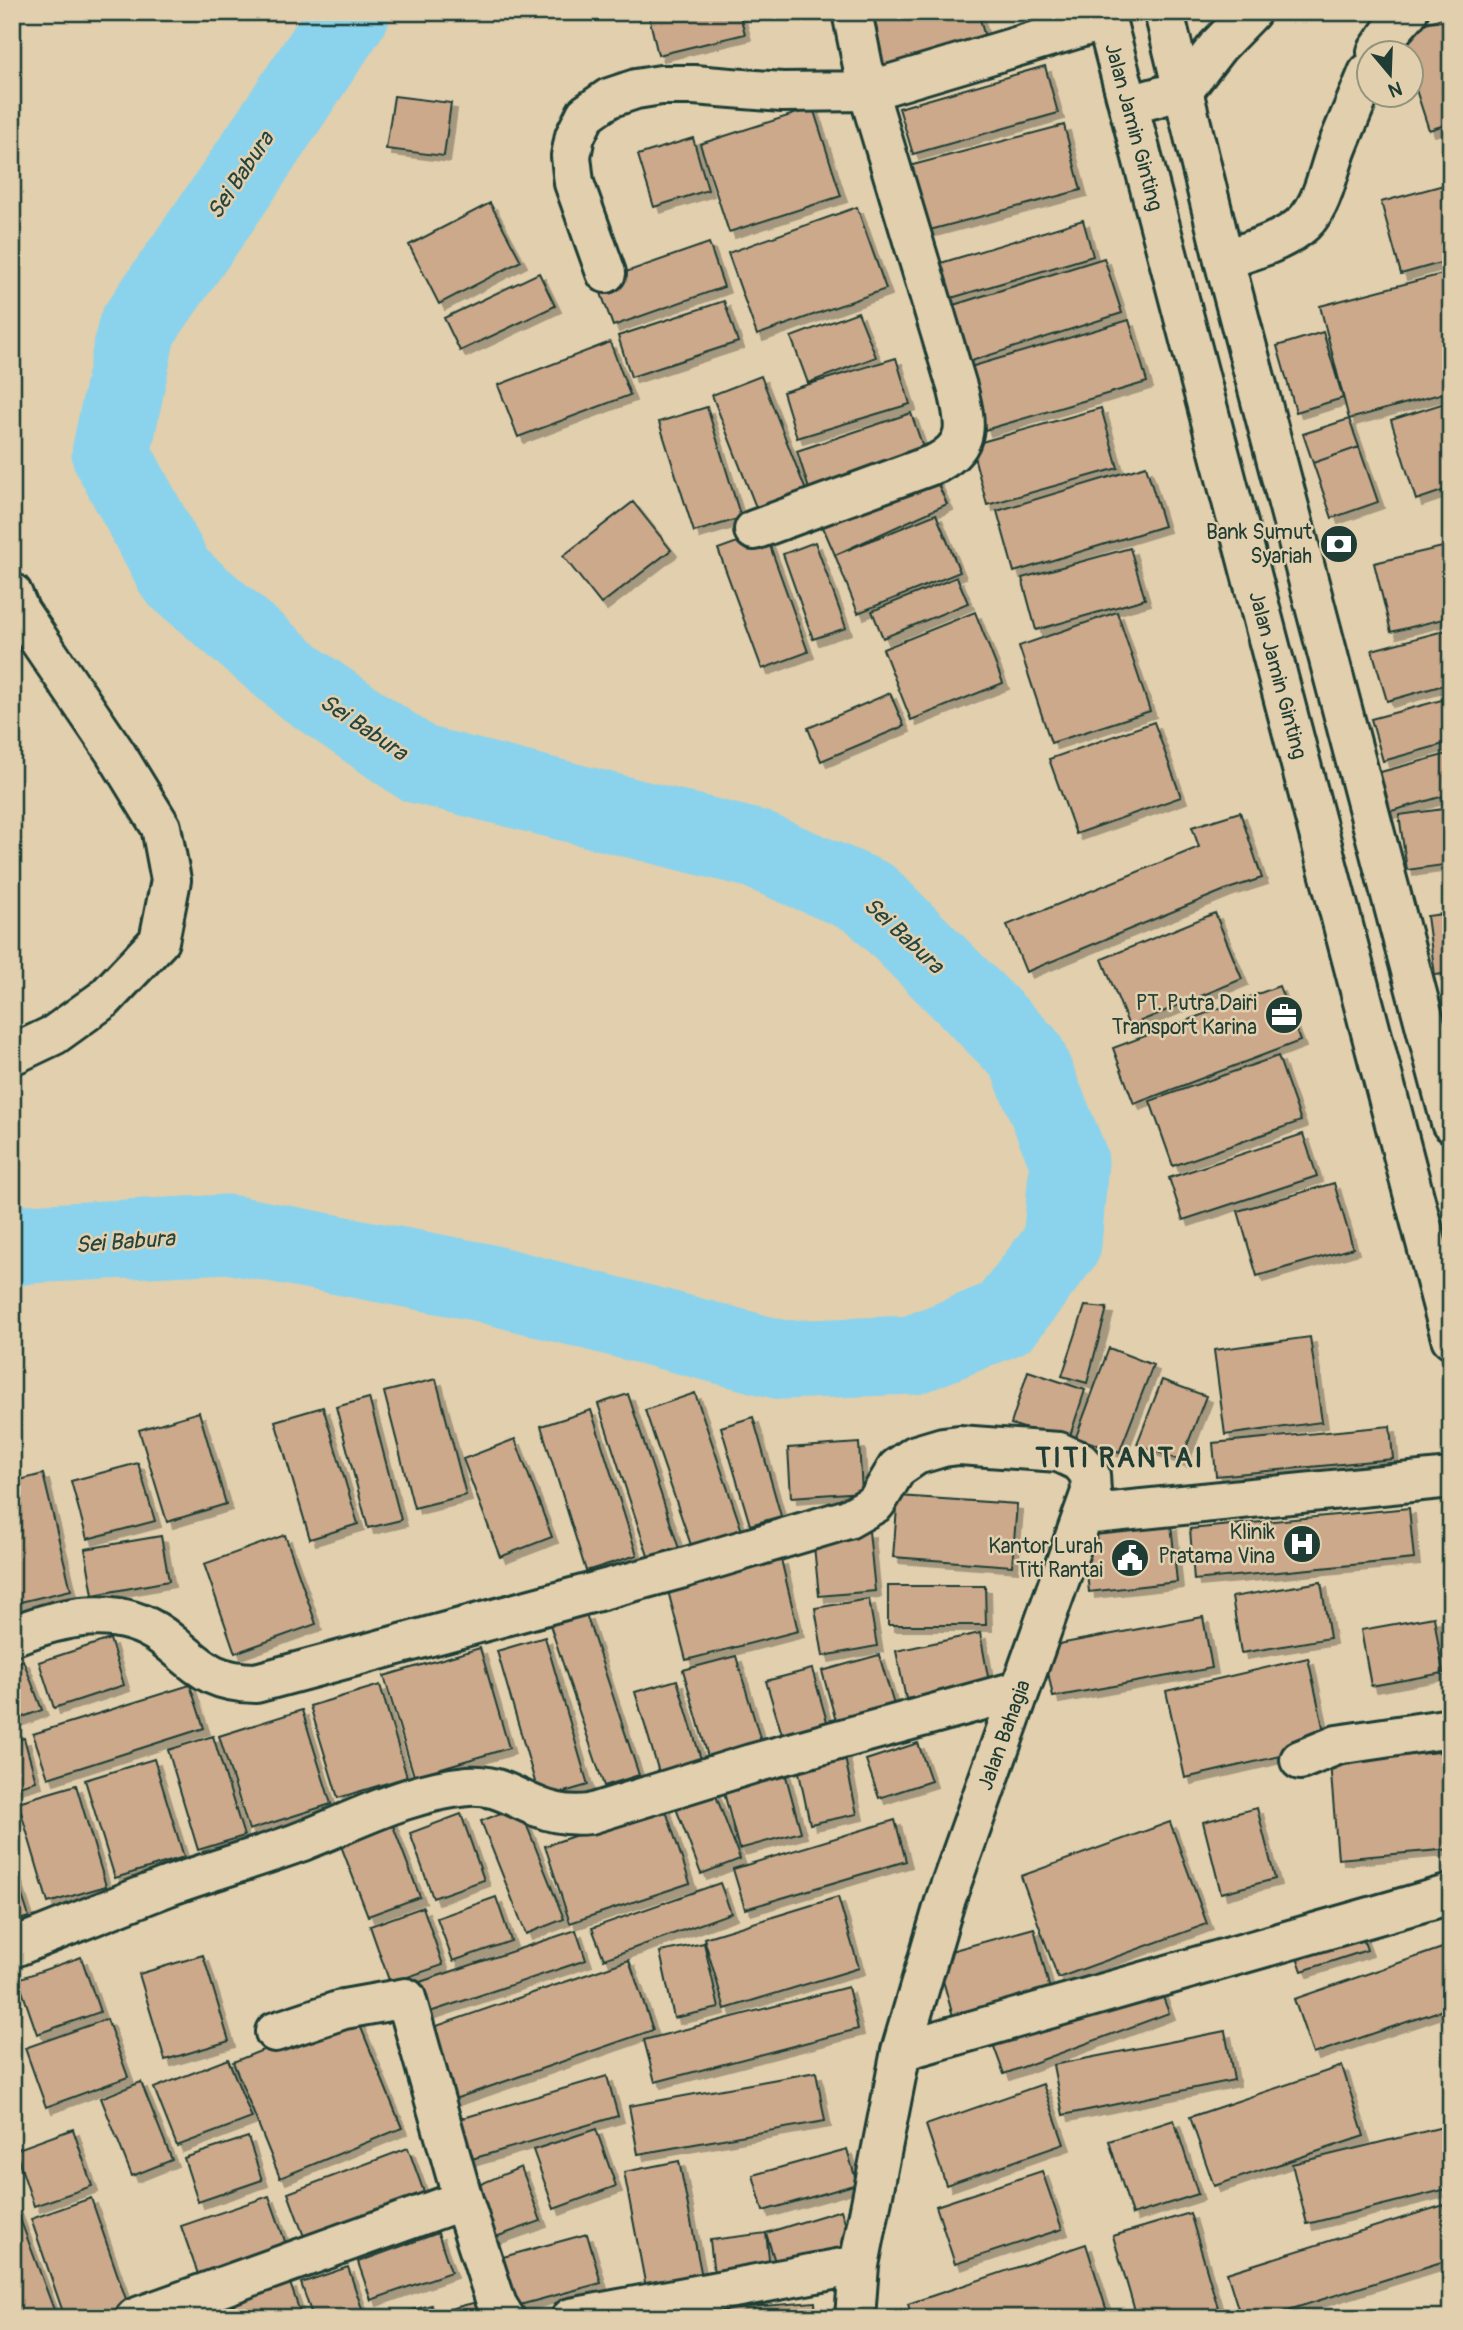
<svg xmlns="http://www.w3.org/2000/svg" width="1463" height="2330" viewBox="0 0 1463 2330" font-family="Pangolin,sans-serif">
<style>
.lines{fill:none;stroke-linecap:round;stroke-linejoin:round}
.river{stroke:#8bd3ec;stroke-width:79}
.building{fill:#cca98b;stroke:#1f3d34;stroke-width:2;filter:url(#shadow)}
.minor-casing{stroke:#1f3d34;stroke-width:44}
.major-casing{stroke:#1f3d34;stroke-width:44}
.minor{stroke:#e1cfad;stroke-width:38}
.major{stroke:#e1cfad;stroke-width:38}
.labels{text-anchor:middle;stroke-width:5;stroke-linejoin:round;paint-order:stroke}
.street-label{font-size:21px;fill:#1f3d34;stroke:#e1cfad}
.poi-label{font-size:21px;fill:#1f3d34;stroke:#e1cfad;text-anchor:end}
.water-label{font-size:23px;font-style:italic;fill:#24443d;stroke:#e1cfad}
.district-label{font-size:28px;font-weight:bold;letter-spacing:2px;fill:#1f3d34;stroke:#e1cfad}
</style>
<defs>
<filter id="shadow"><feDropShadow dx="6" dy="6" stdDeviation="0" flood-color="#0004"/></filter>
</defs>
<rect width="100%" height="100%" fill="#e1cfad"/>
<filter id="ink" filterUnits="userSpaceOnUse"><feTurbulence type="fractalNoise" baseFrequency=".0143" numOctaves="2"/><feDisplacementMap in="SourceGraphic" scale="14" xChannelSelector="R" yChannelSelector="G"/><feConvolveMatrix kernelMatrix="1 2 1 2 8 2 1 2 1" color-interpolation-filters="sRGB"/></filter>
<g filter="url(#ink)">
<g class="lines">
<!-- river -->
<path class="river" d="M12 1247 27 1244 228 1234 481 1282 782 1360 913 1355 1005 1318 1062 1244 1069 1161 1026 1055 870 898 755 849 418 764 302 684 176 576 111 454 137 328 232 191 351 12"/>
</g>
<!-- building -->
<path class="building" d="M648 12H739L745 34 658 55Z
M861 12H978L986 41 876 70Z
M1451 15V123L1429 130 1410 71V52H1405L1398 32Z
M1045 66 1058 113 913 154 899 108Z
M394 96 451 103 444 156 386 149Z
M813 108 841 196 729 232 700 144Z
M1064 125 1081 190 926 231 909 166Z
M693 138 708 190 654 207 638 155Z
M1451 183V260L1401 274 1381 202Z
M490 203 521 261 439 304 409 245Z
M857 207 886 289 757 335 728 253Z
M1083 220 1093 256 941 301 931 266Z
M709 243 724 287 613 326 597 282Z
M1104 258 1122 313 965 363 947 307Z
M1450 272 1451 391 1349 419 1320 306Z
M539 273 555 306 460 351 444 318Z
M724 301 738 342 631 377 618 336Z
M858 312 876 357 808 383 791 337Z
M1129 320 1147 382 985 430 967 368Z
M1323 332 1343 398 1296 412 1277 346Z
M610 342 630 395 518 437 498 385Z
M896 358 910 404 797 438 783 392Z
M761 376 808 496 759 515 712 395Z
M1451 401V488L1416 500 1391 420Z
M707 407 741 518 694 532 659 422Z
M1101 408 1118 468 987 505 971 445Z
M911 413 925 453 810 492 797 451Z
M1349 419 1359 447 1313 463 1303 434Z
M1359 447 1378 502 1332 518 1313 463Z
M1146 466 1164 526 1014 572 997 511Z
M931 469 947 504 835 555 819 518Z
M633 502 671 550 601 604 563 556Z
M936 514 960 572 858 613 835 555Z
M765 532 808 652 762 669 718 549Z
M815 542 846 628 813 639 783 554Z
M1451 545V617L1391 632 1374 563Z
M1130 548 1145 599 1036 630 1022 578Z
M957 577 968 603 883 638 872 611Z
M975 612 1003 683 911 720 883 649Z
M1117 612 1150 711 1051 743 1019 646Z
M1451 629V683L1387 701 1372 650Z
M890 693 904 726 821 761 808 728Z
M1449 698 1451 742 1383 761 1371 719Z
M1154 722 1181 797 1076 834 1049 759Z
M1451 753V794L1388 812 1377 773Z
M1451 808V864L1407 870 1399 815Z
M1240 812 1262 878 1225 890 1026 972 1007 925 1199 847 1192 827Z
M1215 913 1242 979 1129 1026 1102 959Z
M1451 913V973L1435 975 1427 916Z
M1279 986 1300 1041 1134 1104 1113 1048Z
M1278 1056 1301 1121 1173 1166 1150 1101Z
M1303 1134 1317 1176 1183 1220 1169 1178Z
M1334 1183 1353 1248 1257 1276 1238 1211Z
M1085 1306 1107 1308 1087 1383 1062 1376Z
M1310 1337 1322 1422 1225 1435 1214 1350Z
M1109 1348 1153 1365 1119 1453 1076 1437Z
M1028 1371 1085 1390 1068 1442 1011 1424Z
M436 1379 466 1495 414 1508 384 1392Z
M1162 1380 1206 1396 1181 1461 1137 1444Z
M695 1393 742 1531 692 1548 645 1410Z
M628 1394 682 1558 652 1568 598 1404Z
M369 1398 401 1520 368 1528 336 1407Z
M323 1407 358 1524 310 1539 275 1421Z
M591 1410 637 1555 586 1571 541 1426Z
M199 1412 226 1504 167 1522 139 1430Z
M753 1417 781 1516 750 1525 721 1427Z
M1390 1426 1393 1459 1216 1476 1213 1443Z
M515 1439 552 1537 500 1557 463 1459Z
M859 1443 862 1492 791 1497 788 1448Z
M138 1463 155 1521 87 1539 71 1481Z
M43 1474 71 1590 12 1604V1482Z
M898 1496 1017 1504 1012 1566 893 1557Z
M1409 1508 1414 1559 1194 1580 1190 1529Z
M1171 1524 1177 1582 1089 1592 1083 1534Z
M869 1531 875 1591 819 1596 813 1536Z
M285 1535 316 1624 235 1653 204 1564Z
M161 1536 169 1581 93 1595 85 1549Z
M781 1559 798 1631 686 1660 667 1587Z
M1321 1582 1330 1638 1241 1653 1232 1597Z
M888 1586H985L986 1625H888Z
M869 1599 877 1646 823 1656 815 1608Z
M586 1614 639 1775 604 1786 550 1625Z
M1203 1617 1212 1668 1053 1697 1043 1647Z
M1434 1617 1443 1673 1371 1686 1361 1630Z
M980 1633 989 1682 906 1699 896 1651Z
M545 1637 588 1785 540 1799 497 1651Z
M110 1639 124 1685 54 1708 39 1662Z
M480 1648 509 1748 414 1776 384 1676Z
M879 1655 894 1705 836 1721 822 1671Z
M736 1656 762 1745 709 1760 683 1670Z
M1308 1658 1327 1745 1185 1778 1166 1691Z
M23 1660 42 1710 12 1721V1664Z
M812 1669 828 1725 783 1738 766 1681Z
M677 1680 703 1766 661 1779 635 1692Z
M190 1685 204 1728 48 1778 33 1734Z
M380 1685 407 1777 338 1798 310 1706Z
M302 1710 331 1804 249 1830 219 1736Z
M213 1736 244 1836 198 1850 168 1750Z
M24 1738 36 1781 12 1788V1741Z
M918 1743 931 1781 879 1798 866 1760Z
M1451 1751V1849L1338 1859 1330 1762Z
M844 1753 857 1814 810 1824 797 1763Z
M154 1759 184 1857 115 1878 85 1780Z
M784 1769 801 1832 739 1849 722 1785Z
M710 1780 740 1859 701 1874 671 1795Z
M76 1785 106 1886 48 1903 18 1802Z
M664 1805 690 1883 570 1923 545 1846Z
M519 1806 564 1919 526 1934 481 1821Z
M1257 1808 1275 1879 1221 1893 1203 1822Z
M461 1814 484 1880 433 1898 410 1833Z
M390 1818 420 1897 368 1916 338 1838Z
M895 1820 906 1861 745 1909 733 1869Z
M1170 1822 1207 1924 1058 1978 1021 1876Z
M12 1864 29 1917 12 1922Z
M720 1883 731 1913 604 1959 592 1928Z
M496 1897 511 1941 453 1961 437 1918Z
M838 1897 859 1968 725 2009 704 1938Z
M423 1907 443 1965 390 1983 370 1926Z
M1359 1927 1367 1950 1302 1971 1294 1948Z
M1034 1928 1051 1994 954 2020 936 1955Z
M576 1930 586 1960 415 2017 405 1987Z
M704 1943 719 2008 674 2018 660 1952Z
M1451 1945V2007L1313 2054 1294 1999Z
M203 1955 229 2041 165 2060 139 1974Z
M81 1957 100 2012 37 2034 18 1979Z
M629 1960 653 2030 443 2103 419 2032Z
M1158 1984 1169 2013 1004 2074 993 2044Z
M848 1987 858 2029 655 2082 644 2040Z
M355 2013 402 2128 280 2178 233 2062Z
M107 2019 128 2077 46 2107 25 2048Z
M1225 2031 1234 2080 1063 2115 1053 2065Z
M228 2059 252 2118 177 2146 154 2088Z
M1342 2066 1364 2136 1214 2186 1190 2117Z
M816 2072 825 2121 638 2154 629 2106Z
M607 2076 618 2116 465 2161 453 2121Z
M141 2082 172 2160 132 2176 101 2098Z
M1043 2084 1064 2144 946 2185 926 2125Z
M1174 2120 1198 2194 1132 2215 1109 2141Z
M1451 2125V2188L1307 2224 1292 2164Z
M73 2129 92 2186 34 2206 15 2150Z
M596 2129 616 2186 554 2209 533 2150Z
M248 2137 262 2180 198 2202 184 2158Z
M408 2148 426 2198 306 2242 288 2193Z
M847 2149 857 2184 763 2211 753 2175Z
M679 2161 704 2287 648 2298 624 2172Z
M521 2167 541 2221 487 2240 469 2189Z
M1042 2171 1062 2229 955 2264 936 2206Z
M269 2196 287 2247 199 2277 181 2226Z
M91 2198 128 2305 89 2318H65L31 2219Z
M1444 2205 1451 2226V2259L1263 2318H1241L1227 2273Z
M16 2208 57 2318H12V2209Z
M841 2210 855 2255 779 2274 766 2233Z
M1190 2213 1221 2318H1137L1113 2236Z
M438 2233 451 2272 371 2300 358 2262Z
M766 2233 771 2276 715 2283 710 2240Z
M587 2234 601 2283 516 2306 503 2257Z
M1086 2244 1109 2318H912L908 2304Z
M348 2267 363 2312 347 2318H313L301 2283Z
M290 2283 302 2318H233L228 2305Z
M481 2301 486 2318H436L434 2313Z
M815 2302 816 2318H712L711 2310Z
M431 2305 434 2318H383Z"/>
<g class="lines">
<defs>
<path id="minor" d="M1377 52 1392 30 1408 12
M1129 105 1184 90 1218 46 1251 12
M1224 260C1248 251 1277 244 1298 228 1322 211 1327 174 1337 148 1347 123 1358 98 1368 73
M606 273 574 183 571 156 575 136 586 114 609 98 636 89 661 85H694L782 92 868 91 1106 20
M754 530 937 463C971 445 966 423 958 390L868 91 852 12
M12 593 20 612 115 752 161 827 171 880 159 941 104 999 54 1035 12 1055
M1083 1515 1451 1478
M12 1636C60 1617 117 1603 162 1636 199 1664 206 1682 256 1683L680 1569 848 1519 876 1503 897 1468 916 1455 943 1447 959 1445 1059 1452 1080 1462 1085 1468 1090 1475 1091 1492 946 1898 901 2051 859 2265 855 2318
M1300 1760 1337 1745 1451 1728
M12 1948C63 1928 114 1907 166 1887 209 1871 254 1859 297 1843 352 1822 408 1791 468 1786 499 1784 513 1798 538 1807 555 1814 572 1816 590 1814L751 1764 1020 1690
M275 2032 344 2009 406 1998 463 2200
M901 2051 1451 1894
M135 2318 463 2200 497 2305 505 2318
M571 2318 859 2265"/>
<path id="major" d="M1104 12 1451 1338
M1164 12 1224 260 1451 1123"/>
</defs>
<!-- minor casing -->
<use href="#minor" class="minor-casing"/>
<!-- major casing -->
<use href="#major" class="major-casing"/>
<!-- minor -->
<use href="#minor" class="minor"/>
<!-- major -->
<use href="#major" class="major"/>
</g>
</g>
<!-- icons -->
<defs>
<symbol id="bank-disc" viewBox="-11 -11 22 22"><circle r="9.5" fill="#1f3d34" stroke="#e1cfad"/><path d="M-6-4H6V4H-6ZM0-2.3a2.3 2.3 0 1 0 0 4.6a2.3 2.3 0 1 0 0-4.6Z" fill="#fff"/></symbol>
<symbol id="office-disc" viewBox="-11 -11 22 22"><circle r="9.5" fill="#1f3d34" stroke="#e1cfad"/><path d="M-6-3h4V-5.5h4V-3h4V5H-6ZM-1-4.5V-3h2v-1.5ZM-6 0V1H6V0Z" fill="#fff"/></symbol>
<symbol id="hospital-disc" viewBox="-11 -11 22 22"><circle r="9.5" fill="#1f3d34" stroke="#e1cfad"/><path d="M-5-5h3v3.5h4V-5h3V5h-3V1.5h-4V5h-3Z" fill="#fff"/></symbol>
<symbol id="civic-disc" viewBox="-11 -11 22 22"><circle r="9.5" fill="#1f3d34" stroke="#e1cfad"/><path d="M-.6-6.5H3V-4.5H.6V-3L4-1V1h2V6H-6V1h2V-1L-.6-3ZM-1.2 2.5V6h2.4V2.5Z" fill="#fff"/></symbol>
</defs>
<g fill-rule="evenodd">
<use href="#bank-disc" x="1317" y="522" width="44" height="44"/>
<use href="#office-disc" x="1262" y="993" width="44" height="44"/>
<use href="#hospital-disc" x="1280" y="1522" width="44" height="44"/>
<use href="#civic-disc" x="1108" y="1536" width="44" height="44"/>
</g>
<g class="labels">
<!-- street labels -->
<g class="street-label">
<text transform="translate(1134 127) rotate(75)" y="7">Jalan Jamin Ginting</text>
<text transform="translate(1278 675) rotate(75)" y="7">Jalan Jamin Ginting</text>
<text transform="translate(1004 1735) rotate(-70)" y="7">Jalan Bahagia</text>
</g>
<!-- poi labels -->
<g class="poi-label">
<text x="1312" y="539">Bank Sumut<tspan x="1312" dy="24">Syariah</tspan></text>
<text x="1257" y="1010">PT. Putra Dairi<tspan x="1257" dy="24">Transport Karina</tspan></text>
<text x="1275" y="1539">Klinik<tspan x="1275" dy="24">Pratama Vina</tspan></text>
<text x="1103" y="1553">Kantor Lurah<tspan x="1103" dy="24">Titi Rantai</tspan></text>
</g>
<!-- water labels -->
<g class="water-label">
<text transform="translate(240 175) rotate(-56)" y="8">Sei Babura</text>
<text transform="translate(364 727) rotate(34)" y="8">Sei Babura</text>
<text transform="translate(904 935) rotate(43)" y="8">Sei Babura</text>
<text transform="translate(125 1241) rotate(-4)" y="8">Sei Babura</text>
</g>
<!-- district labels -->
<g class="district-label">
<text x="1120" y="1467">TITI RANTAI</text>
</g>
</g>
<!-- margin -->
<rect width="1463" height="2330" fill="none" stroke="#e1cfad" stroke-width="42"/>
<rect x="21" y="21" width="1421" height="2288" fill="none" stroke="#1f3d34" stroke-width="2.5" filter="url(#ink)"/>
<!-- north arrow -->
<g transform="translate(1390 74) rotate(161)"><circle r="33" fill="#e1cfad" stroke="#93957d" stroke-width="2"/>
<path d="M0-5L12 26L0 18L-12 26Z" fill="#1f3d34"/>
<text y="-10" font-size="19" font-weight="bold" text-anchor="middle" fill="#1f3d34">N</text>
</g>
</svg>
